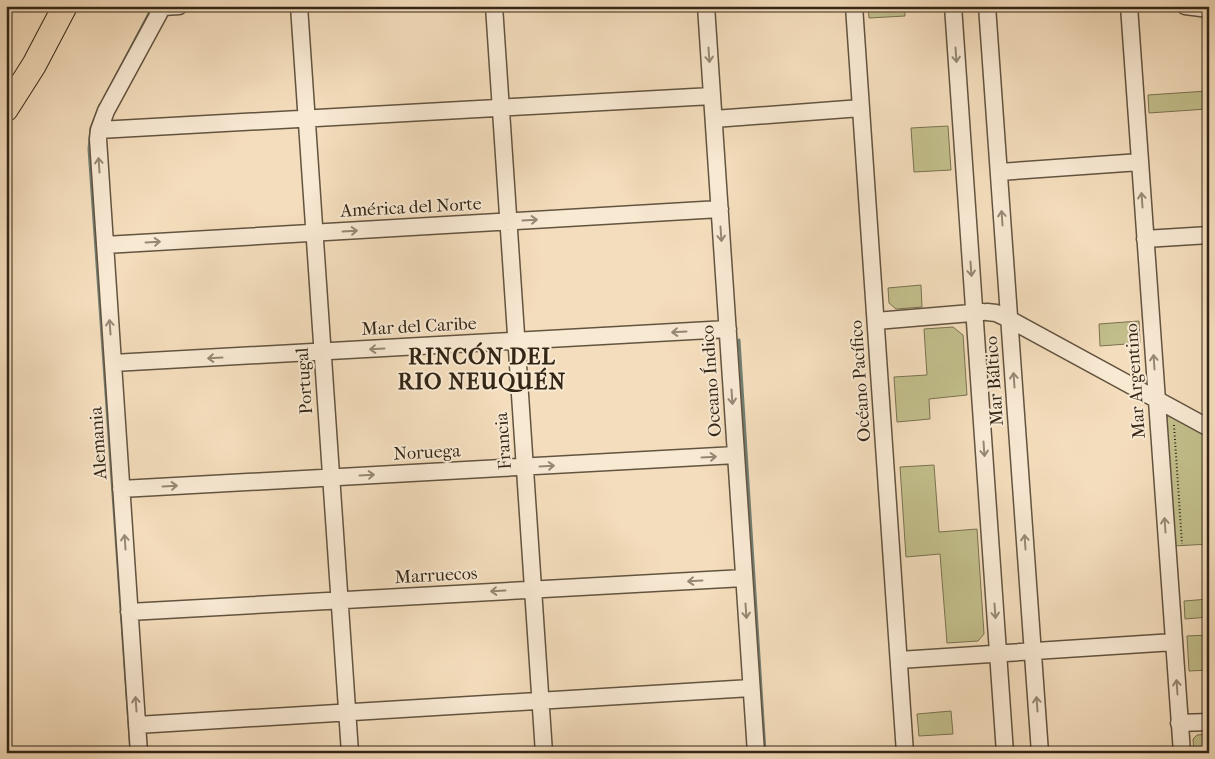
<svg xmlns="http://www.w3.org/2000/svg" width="1215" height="759" viewBox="0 0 1215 759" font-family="'IM FELL French Canon',serif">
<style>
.green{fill:#c2bf8c;stroke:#7a7251}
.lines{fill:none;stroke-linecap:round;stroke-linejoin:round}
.stream{stroke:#727f74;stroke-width:3}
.minor-casing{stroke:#635440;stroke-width:19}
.highway-casing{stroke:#332616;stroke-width:26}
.path{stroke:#332616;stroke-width:2;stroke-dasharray:1 2.5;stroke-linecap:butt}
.minor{stroke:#f8e9d3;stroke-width:16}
.highway{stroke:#f4ddbc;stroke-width:24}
.oneway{stroke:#968874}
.labels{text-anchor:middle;stroke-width:4;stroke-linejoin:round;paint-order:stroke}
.street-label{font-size:18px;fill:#332616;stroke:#f8e9d3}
.district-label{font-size:22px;font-weight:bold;letter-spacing:1px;fill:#332616;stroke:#f8e9d3}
</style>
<rect width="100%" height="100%" fill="#f4ddbc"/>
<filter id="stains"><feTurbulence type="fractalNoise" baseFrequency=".004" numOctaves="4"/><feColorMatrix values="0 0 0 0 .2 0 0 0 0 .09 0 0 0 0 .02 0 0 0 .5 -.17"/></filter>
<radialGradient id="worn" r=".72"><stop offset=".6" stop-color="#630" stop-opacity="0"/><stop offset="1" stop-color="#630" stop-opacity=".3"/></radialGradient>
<!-- green -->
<path class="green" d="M868 6H904L905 16 869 18Z
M1207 91V109L1149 113 1148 95Z
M948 126 951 170 914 172 911 128Z
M921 285 922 307 896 309 889 303 888 288Z
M1139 321 1140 343 1100 346 1099 324Z
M953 327 963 335 967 395 929 399 930 419 897 422 894 377 927 375 924 329Z
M1169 414 1209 432V544L1174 546 1165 422Z
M934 465 939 532 977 529 984 634 978 641 947 643 940 554 906 557 900 467Z
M1209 599V617L1185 619 1184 601Z
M1209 635V670L1189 671 1187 636Z
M951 711 953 734 919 736 917 714Z
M1209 734V753H1194L1193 739 1197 735Z"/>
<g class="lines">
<!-- stream -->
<path class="stream" d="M106 95 153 6
M100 105 91 128 89 149 131 753
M739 340 765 752"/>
<defs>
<path id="minor" d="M299 6 350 753
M494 6 544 753
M706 6 756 753
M854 6 905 753
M953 6 1005 753
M987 6 1040 753
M1129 6 1182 753
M1185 6 1209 9
M163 7 179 6
M714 119 861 108
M99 130 712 96
M999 172 1140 162
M1145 239 1209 235
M105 245 720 209
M987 312 996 313 1009 319 1209 428
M876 321 983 312
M113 363 728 329
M121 489 736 455
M129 612 744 578
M899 660 1174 642
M1179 723 1209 722
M137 725 751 688
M139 753 98 139 99 130 106 111 163 6"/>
<path id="highway" d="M6 109 34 65 65 6"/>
</defs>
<!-- minor casing -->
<use href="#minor" class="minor-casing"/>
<!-- highway casing -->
<use href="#highway" class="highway-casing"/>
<!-- path -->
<path class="path" d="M1174 425 1182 544"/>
<!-- minor -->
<use href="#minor" class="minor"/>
<!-- highway -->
<use href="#highway" class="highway"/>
</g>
<!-- one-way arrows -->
<defs><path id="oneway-shaft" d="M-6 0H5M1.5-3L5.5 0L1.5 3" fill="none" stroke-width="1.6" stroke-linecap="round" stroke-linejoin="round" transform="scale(1.25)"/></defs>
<g class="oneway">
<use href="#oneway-shaft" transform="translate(709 55) rotate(86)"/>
<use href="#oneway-shaft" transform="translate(956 55) rotate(86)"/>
<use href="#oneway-shaft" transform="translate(99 165) rotate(-94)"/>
<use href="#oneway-shaft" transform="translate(1142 200) rotate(-94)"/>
<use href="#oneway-shaft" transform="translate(1002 218) rotate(-94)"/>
<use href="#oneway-shaft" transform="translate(530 220) rotate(-3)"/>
<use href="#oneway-shaft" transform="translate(350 231) rotate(-3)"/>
<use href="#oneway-shaft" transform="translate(721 234) rotate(86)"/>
<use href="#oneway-shaft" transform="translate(153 242) rotate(-3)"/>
<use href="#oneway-shaft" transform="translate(971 269) rotate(86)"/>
<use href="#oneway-shaft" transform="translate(110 327) rotate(-94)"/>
<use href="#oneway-shaft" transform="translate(679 332) rotate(177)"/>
<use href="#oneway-shaft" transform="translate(377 349) rotate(177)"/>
<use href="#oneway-shaft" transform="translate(215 358) rotate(177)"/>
<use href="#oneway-shaft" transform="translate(1154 362) rotate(-94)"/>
<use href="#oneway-shaft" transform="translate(1014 380) rotate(-94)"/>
<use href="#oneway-shaft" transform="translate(732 397) rotate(86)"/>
<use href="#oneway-shaft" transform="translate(984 449) rotate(86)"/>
<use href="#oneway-shaft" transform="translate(709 457) rotate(-3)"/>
<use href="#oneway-shaft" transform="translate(547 466) rotate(-3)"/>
<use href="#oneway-shaft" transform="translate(367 475) rotate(-3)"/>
<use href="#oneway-shaft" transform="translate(170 486) rotate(-3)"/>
<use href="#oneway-shaft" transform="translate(1165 525) rotate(-94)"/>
<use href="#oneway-shaft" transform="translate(125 542) rotate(-94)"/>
<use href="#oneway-shaft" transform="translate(1025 542) rotate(-94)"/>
<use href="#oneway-shaft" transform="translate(695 581) rotate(177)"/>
<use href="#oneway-shaft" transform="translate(498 591) rotate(177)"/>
<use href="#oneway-shaft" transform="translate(746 611) rotate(86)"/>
<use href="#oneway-shaft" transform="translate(995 611) rotate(86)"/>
<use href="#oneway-shaft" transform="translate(1177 687) rotate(-94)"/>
<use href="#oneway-shaft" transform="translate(136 704) rotate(-94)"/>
<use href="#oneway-shaft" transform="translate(1037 704) rotate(-94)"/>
</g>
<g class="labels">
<!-- street labels -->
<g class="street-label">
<text transform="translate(411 207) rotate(-3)" y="6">América del Norte</text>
<text transform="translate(419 326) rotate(-3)" y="6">Mar del Caribe</text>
<text transform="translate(304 381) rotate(-94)" y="6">Portugal</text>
<text transform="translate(711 381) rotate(-94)" y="6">Oceano Índico</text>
<text transform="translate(860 381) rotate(-94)" y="6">Océano Pacífico</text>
<text transform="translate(994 381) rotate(-94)" y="6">Mar Báltico</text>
<text transform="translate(1135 381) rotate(-94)" y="6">Mar Argentino</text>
<text transform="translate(503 441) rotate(-94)" y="6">Francia</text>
<text transform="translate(98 443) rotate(-94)" y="6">Alemania</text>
<text transform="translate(427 452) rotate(-3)" y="6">Noruega</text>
<text transform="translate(436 575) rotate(-3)" y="6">Marruecos</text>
</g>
<!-- district labels -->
<g class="district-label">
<text x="482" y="364">RINCÓN DEL<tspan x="482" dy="25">RIO NEUQUÉN</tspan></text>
</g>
</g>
<!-- margin -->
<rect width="1215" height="759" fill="none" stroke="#f4ddbc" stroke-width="25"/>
<rect x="8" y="8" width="1200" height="744" fill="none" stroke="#332616" stroke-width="2.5"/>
<rect x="12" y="12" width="1190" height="734" fill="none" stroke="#332616"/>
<rect width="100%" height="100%" filter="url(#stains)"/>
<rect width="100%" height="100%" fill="url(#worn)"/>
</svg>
